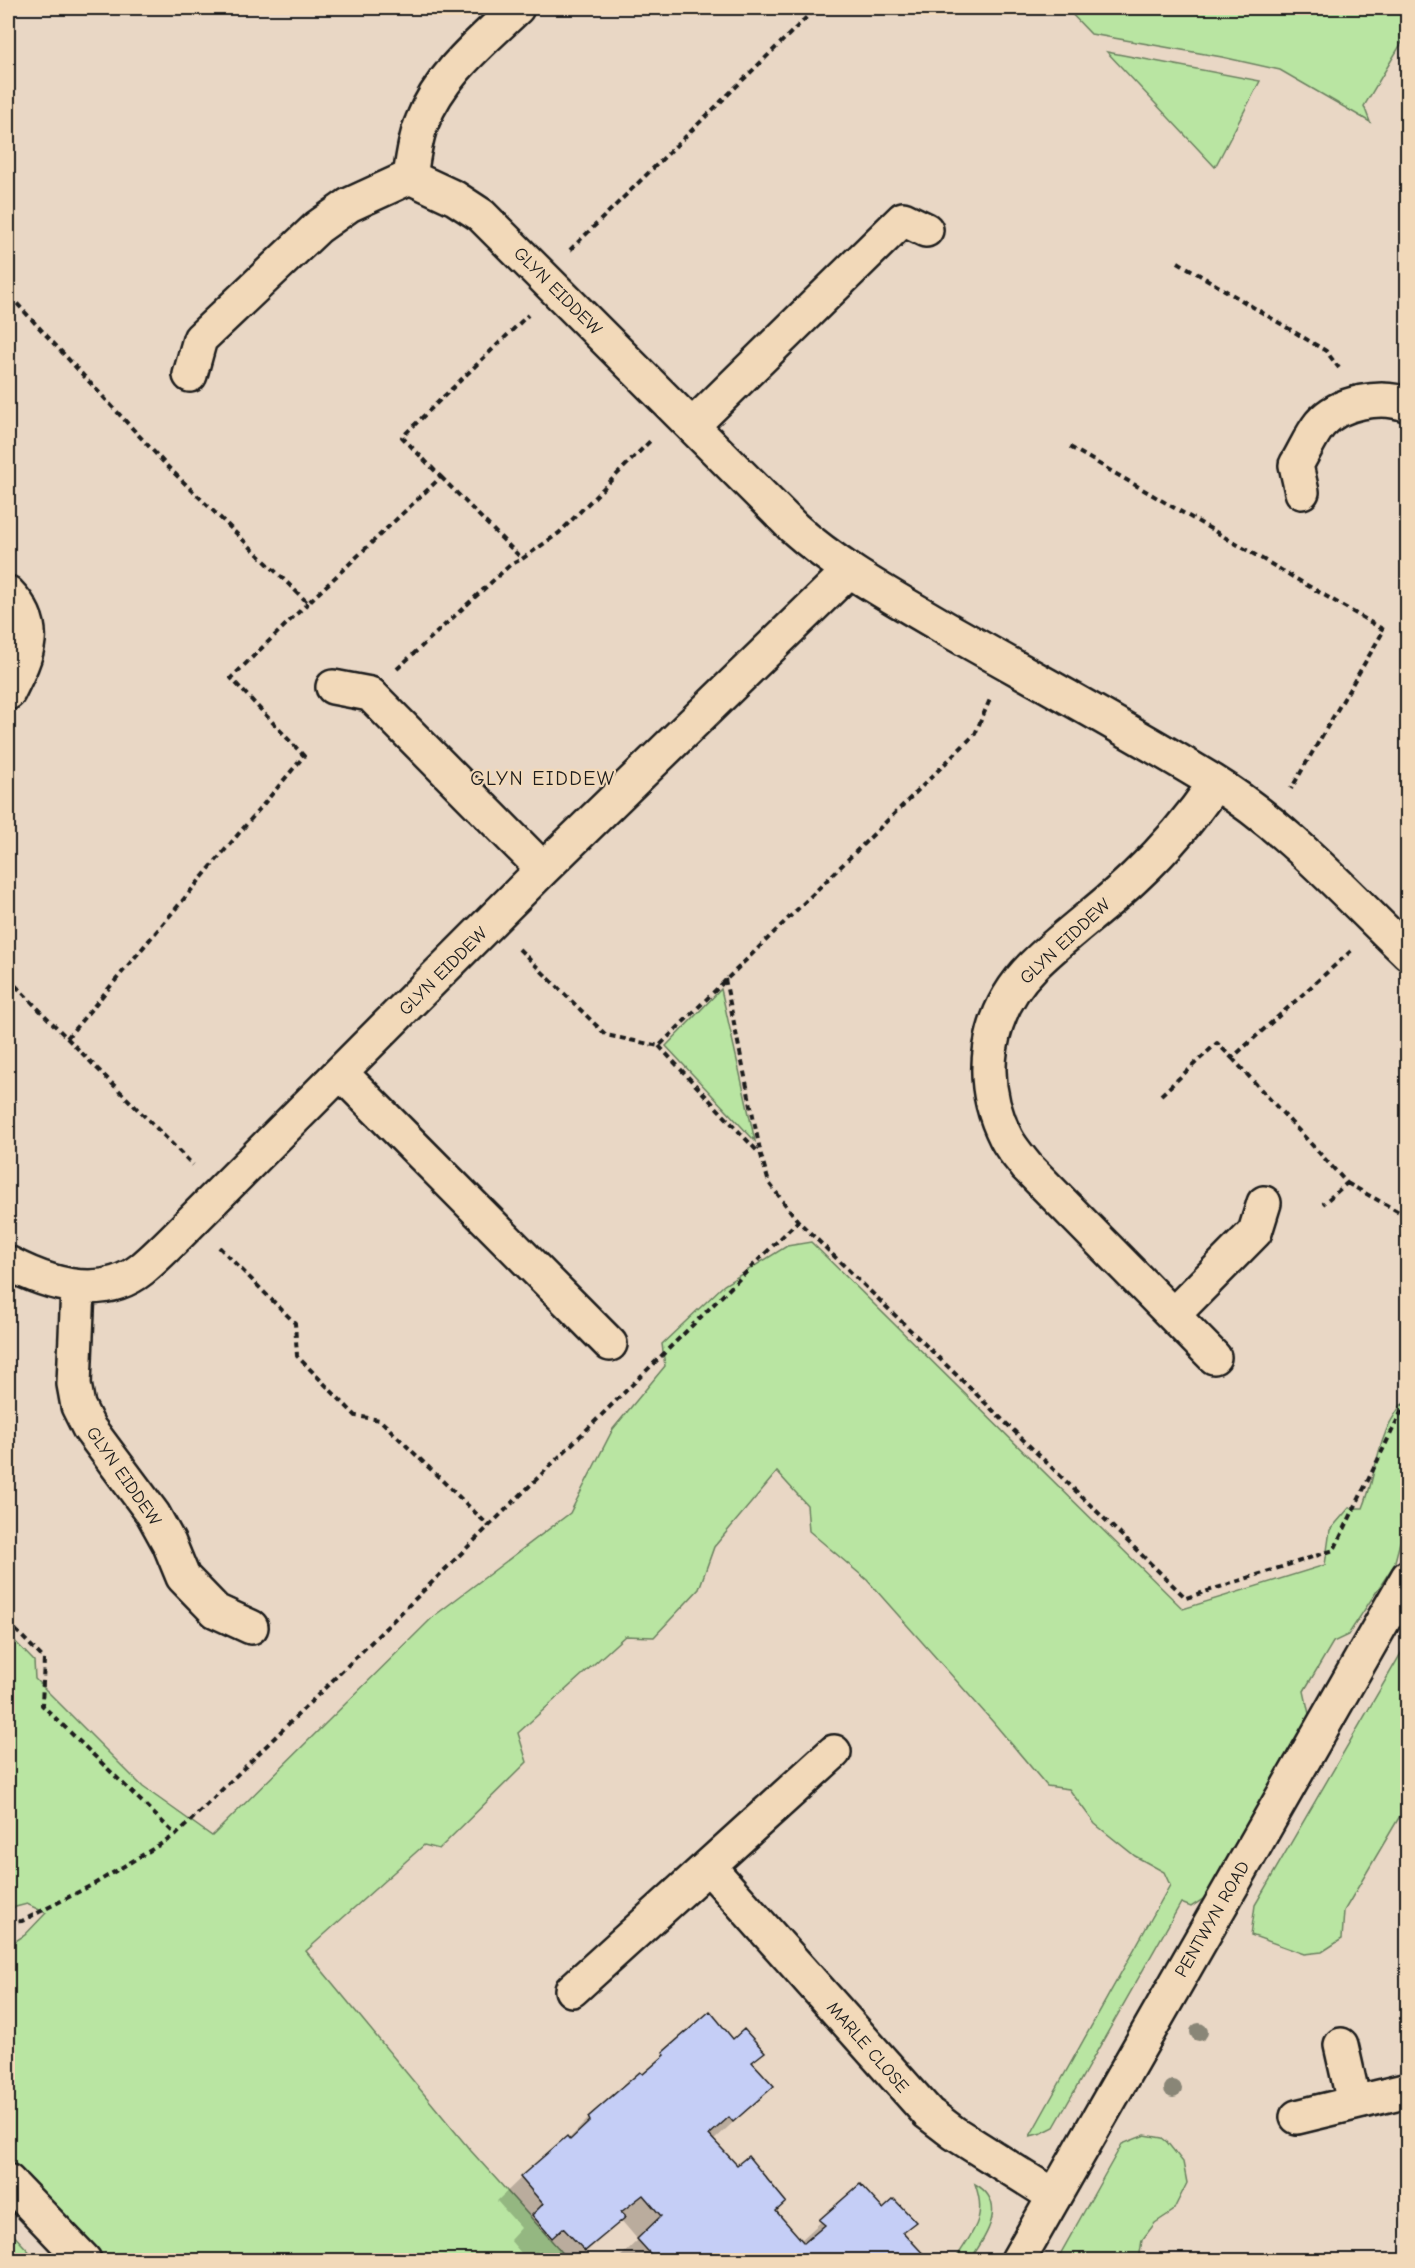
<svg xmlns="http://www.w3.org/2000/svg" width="1415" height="2268" viewBox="0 0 1415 2268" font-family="'Comic Neue',sans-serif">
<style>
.green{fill:#b9e5a2;stroke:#6a805f;stroke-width:1.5}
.shadow{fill:#0003}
.building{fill:#c5cef6;stroke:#1c1c1c;stroke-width:1.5}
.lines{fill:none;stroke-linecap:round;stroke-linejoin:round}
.street-casing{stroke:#1c1c1c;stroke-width:38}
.secondary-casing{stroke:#1c1c1c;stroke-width:38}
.path{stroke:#1c1c1c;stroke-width:4;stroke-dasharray:6 4.5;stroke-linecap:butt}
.street{stroke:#f2d9b9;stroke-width:33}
.secondary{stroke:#f2d9b9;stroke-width:33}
.tree{fill:#898677}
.labels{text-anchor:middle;stroke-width:4.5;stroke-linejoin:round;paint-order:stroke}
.street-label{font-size:18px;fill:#1c1c1c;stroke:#f2d9b9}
.neighbourhood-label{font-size:20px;letter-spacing:1.5px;fill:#1c1c1c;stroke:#f2d9b9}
</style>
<rect width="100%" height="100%" fill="#e9d7c5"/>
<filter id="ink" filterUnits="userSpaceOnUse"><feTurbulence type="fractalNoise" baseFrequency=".0167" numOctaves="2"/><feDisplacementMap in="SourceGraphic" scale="12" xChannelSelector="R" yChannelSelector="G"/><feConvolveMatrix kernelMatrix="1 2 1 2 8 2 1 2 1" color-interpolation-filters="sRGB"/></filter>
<g filter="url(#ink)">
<!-- green -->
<path class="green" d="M1066 8H1407V34L1364 106 1370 122 1280 70 1222 57 1091 34Z
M1107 52 1260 81 1215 167Z
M721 989 755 1141 666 1046Z
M811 1242 1183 1609 1325 1565 1330 1530 1349 1508H1363C1373 1484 1375 1458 1385 1434 1388 1424 1395 1414 1401 1405L1407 1403V1533L1400 1542 1394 1565 1348 1635 1333 1642 1304 1691 1309 1714 1315 1726 1211 1894 1191 1907 1181 1903 1054 2127 1042 2133 1030 2136 1170 1885 1164 1872 1135 1856 1095 1824 1069 1789 1047 1786 993 1722 867 1580 809 1531 807 1505 777 1472 714 1547 699 1589 654 1637 625 1636 518 1733 527 1762 439 1849 424 1845 306 1951 471 2151 569 2260H95L8 2172V2019L9 2018 8 1983 11 1975 8 1946 25 1935 46 1913 27 1904 8 1909V1634L34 1661 35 1679 143 1787 212 1836 434 1616 570 1513 613 1429 665 1366 662 1344 724 1285 787 1246Z
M1407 1643V1804L1344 1911 1342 1939 1322 1952 1304 1954 1251 1935 1255 1905Z
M1145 2135 1162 2138 1167 2142 1183 2162 1187 2183 1173 2211 1155 2223 1142 2240 1139 2260H1057L1122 2144Z
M975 2184C1009 2203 986 2237 970 2260H955C972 2232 988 2219 975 2184Z
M8 2229 37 2260H8Z"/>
<!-- shadow -->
<path class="shadow" d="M710 2013 733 2041 763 2052 752 2063 772 2086 712 2142 800 2241 860 2186 883 2211 913 2222 902 2233 926 2259 924 2260H617L638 2240 621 2220 577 2260H548L539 2251 527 2260 510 2240 521 2228 497 2201 521 2178 568 2140 589 2118 642 2075Z"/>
<!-- building -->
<path class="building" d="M710 2011 733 2039 744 2029 765 2052 752 2062 774 2086 733 2122 729 2117 709 2135 737 2165 748 2156 786 2202 776 2211 804 2243 825 2225 819 2220 860 2184 883 2209 894 2199 916 2222 903 2232 928 2259 926 2260H656L637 2239 661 2216 643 2195 621 2212 626 2217 585 2251 563 2228 552 2238 532 2215 543 2204 520 2177 567 2136 570 2140 590 2121 588 2117 640 2072 643 2074 665 2055 663 2052Z"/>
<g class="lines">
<defs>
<path id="street" d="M410 177 455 198 481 215 794 528C840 569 893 597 945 628 1035 679 1126 728 1214 782 1288 828 1345 893 1408 953
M190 375 200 339 318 227 349 205 410 177C413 159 415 138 422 122 440 75 481 42 517 8
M693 425 903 219 926 230
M1302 492 1296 465C1304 452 1311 435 1320 424 1339 402 1382 394 1408 405
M8 593C42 628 27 655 8 693
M333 687 370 694 543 869
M341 1073 610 1344
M8 1263C48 1284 102 1301 142 1269 160 1254 176 1237 192 1221L543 869 849 571
M78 1287 74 1384 78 1406 89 1428 153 1514 169 1543 183 1577 216 1611 251 1627
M1173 1315 1255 1232 1264 1203
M1214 1357 1027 1167C1020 1158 1011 1148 1006 1138 976 1079 986 1013 1033 966 1065 934 1103 908 1136 876 1166 848 1192 817 1215 783
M709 1867 928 2113 954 2133 1054 2196
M572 1990 834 1752
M1341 2045 1354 2103
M1297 2117 1408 2090"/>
<path id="secondary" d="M8 2181 84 2260
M1018 2260 1408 1577"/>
</defs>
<!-- street casing -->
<use href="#street" class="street-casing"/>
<!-- secondary casing -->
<use href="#secondary" class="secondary-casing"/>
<!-- path -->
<path class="path" d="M570 250 813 11
M1178 262 1326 351 1339 368
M10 296 168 467 308 603 441 477 402 437 528 315
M1070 447 1384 630 1291 789
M441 477 522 559 559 533 652 439
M397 669 510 565 522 559
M519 949 606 1035 659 1046 975 734 991 697
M8 978 67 1038 304 756 231 678 308 603
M725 979 761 1155 769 1183 798 1221 1186 1598 1334 1550 1408 1398
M67 1038 193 1165
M659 1046 759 1153
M1232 1058 1347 1183 1323 1204
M1161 1095 1217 1043 1232 1058 1352 950
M1347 1183 1408 1217
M219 1247 295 1323 297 1356 356 1416 380 1420 489 1526
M8 1622 44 1659 42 1705 176 1835
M8 1922 22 1921 94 1884 176 1835 798 1221"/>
<!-- street -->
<use href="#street" class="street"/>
<!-- secondary -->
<use href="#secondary" class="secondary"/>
</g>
<!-- trees -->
<g class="tree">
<circle cx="1199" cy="2032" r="9"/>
<circle cx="1173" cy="2089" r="9"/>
</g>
</g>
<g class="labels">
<!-- street labels -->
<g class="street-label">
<text transform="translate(558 291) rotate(45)" y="6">GLYN EIDDEW</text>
<text transform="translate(1065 941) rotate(-43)" y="6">GLYN EIDDEW</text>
<text transform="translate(443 971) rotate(-45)" y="6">GLYN EIDDEW</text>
<text transform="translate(124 1476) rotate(55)" y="6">GLYN EIDDEW</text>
<text transform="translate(1212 1919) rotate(-60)" y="6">PENTWYN ROAD</text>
<text transform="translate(868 2047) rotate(49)" y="6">MARLE CLOSE</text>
</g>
<!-- neighbourhood labels -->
<g class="neighbourhood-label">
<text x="543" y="785">GLYN EIDDEW</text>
</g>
</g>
<!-- margin -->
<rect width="1415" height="2268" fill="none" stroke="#f2d9b9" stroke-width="30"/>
<rect x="15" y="15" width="1385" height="2238" fill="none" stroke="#1c1c1c" stroke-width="2" filter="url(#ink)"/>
</svg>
